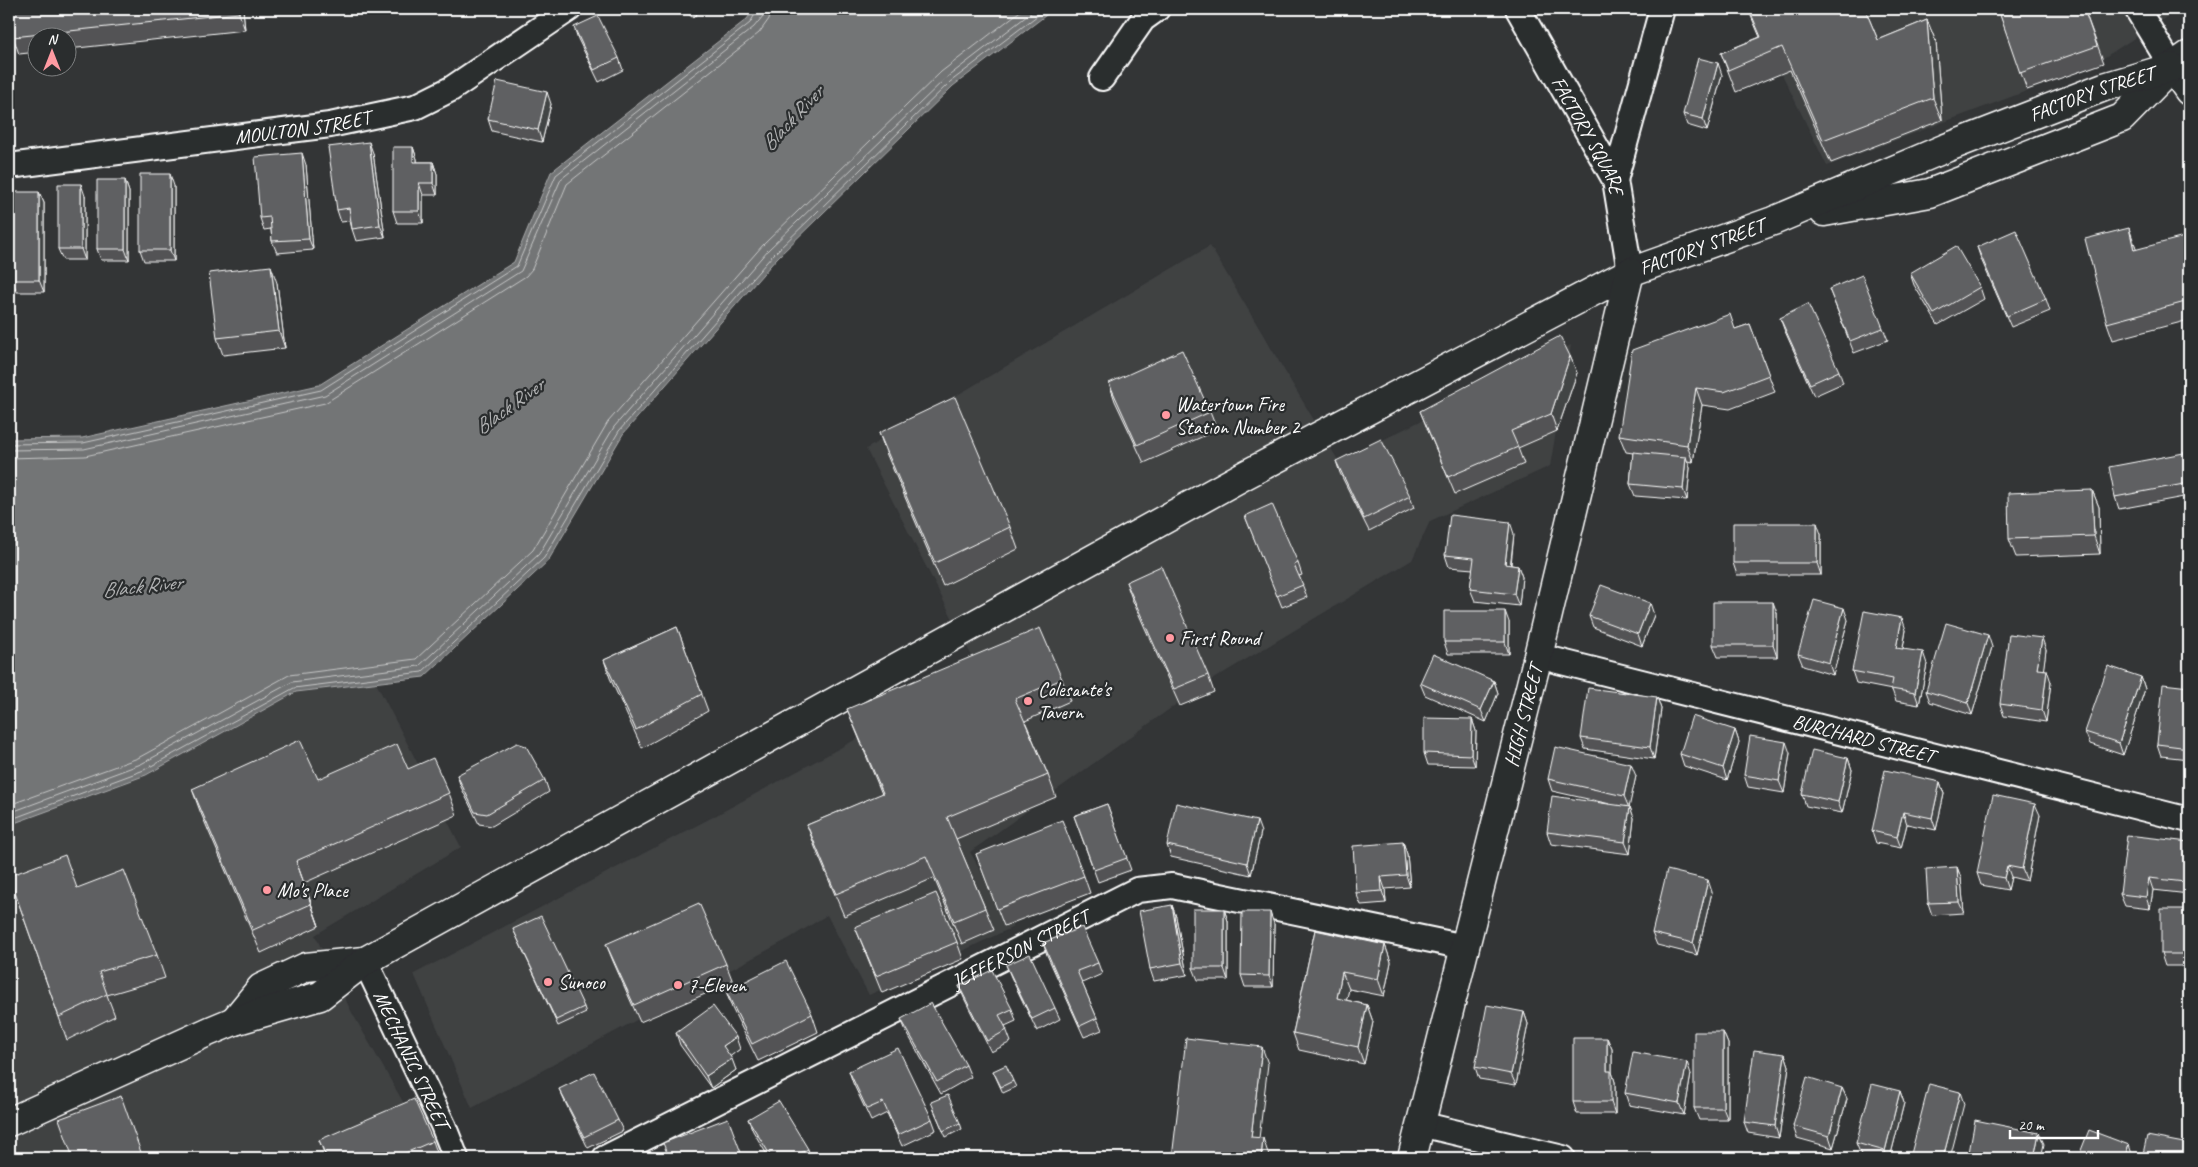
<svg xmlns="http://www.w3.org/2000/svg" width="2198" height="1167" viewBox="0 0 2198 1167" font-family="Caveat,sans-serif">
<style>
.built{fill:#404243}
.water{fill:#737576;stroke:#abacad}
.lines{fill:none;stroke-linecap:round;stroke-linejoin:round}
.shore{stroke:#c7c8c8;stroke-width:1}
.street-casing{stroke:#fff;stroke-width:28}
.secondary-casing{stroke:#fff;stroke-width:31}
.street{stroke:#2a2d2e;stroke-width:24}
.secondary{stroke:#2a2d2e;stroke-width:28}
.wall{fill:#525354;stroke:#fff}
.shaded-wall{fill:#424445;stroke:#fff}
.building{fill:#5f6162;stroke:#fff}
.poi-dot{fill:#ff9aa2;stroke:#2a2d2e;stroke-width:2}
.labels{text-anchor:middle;stroke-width:4.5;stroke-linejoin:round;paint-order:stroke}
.street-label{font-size:20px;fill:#fff;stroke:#2a2d2e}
.poi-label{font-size:20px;fill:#fff;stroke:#2a2d2e;text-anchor:start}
.water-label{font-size:21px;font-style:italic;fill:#b2b3b4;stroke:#2a2d2e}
</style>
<rect width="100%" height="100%" fill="#333536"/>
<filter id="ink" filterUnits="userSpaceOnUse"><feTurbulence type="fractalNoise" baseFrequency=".02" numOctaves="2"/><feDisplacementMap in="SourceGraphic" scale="10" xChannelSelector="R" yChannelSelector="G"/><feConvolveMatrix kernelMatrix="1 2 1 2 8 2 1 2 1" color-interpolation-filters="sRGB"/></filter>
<g filter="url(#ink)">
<!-- built -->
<path class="built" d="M1750 9H2179L2088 68 1827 166Z
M1210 246 1339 462 1571 345 1550 466 1430 521 1412 560 1203 685 970 852 1013 927 869 995 827 915 790 938 472 1108 414 974 713 817 980 672 866 449Z
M376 683 461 847 315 935 351 1011 430 1149 433 1158H9V825L146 775 296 692Z"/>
<!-- water -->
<path class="water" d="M754 9H1054L953 86 777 258 623 434 548 561 424 677 296 692 146 775 9 825V439L82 438 319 385 514 262 551 172 747 19Z"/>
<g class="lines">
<!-- shore -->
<path class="shore" d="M9 444 83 443 321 390 517 266 556 175 750 23 758 9
M9 450 84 449 325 395 521 271 561 179 754 27 763 16 764 9
M9 458 85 456 325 403 526 276 532 269 567 184 759 33 769 19 771 9
M9 805 138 758 289 675 416 659 533 550 608 422 763 245 941 72 1023 9
M9 813 141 764 292 682 419 666 539 554 614 427 768 250 946 78 1036 9
M9 820 144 770 294 688 422 672 544 558 619 431 773 255 950 82 1046 9"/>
<defs>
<g id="street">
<path id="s1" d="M1518 9 1615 180 1630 272"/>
<path d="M2137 9 2172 67"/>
<path d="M1102 78 1143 19 1157 9"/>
<path id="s2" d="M9 166 330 125 415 107 451 89 569 9"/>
<path d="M1615 180 1662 9"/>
<path id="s3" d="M1538 656 2189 820"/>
<path id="s4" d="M365 961 443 1125 456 1158"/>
<path d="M1420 1124 1563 1158"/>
<path id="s5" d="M605 1158 1137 890 1172 886 1465 947"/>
</g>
<g id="secondary">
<path d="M2172 67 2189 91"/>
<path d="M1824 212 1930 193 2122 118 2172 67 2189 55"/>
<path d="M234 1021 261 988 306 967 365 961"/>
<path id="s6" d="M9 1122 210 1031 234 1021 320 996 365 961 1245 475 1630 272 1773 221 1946 148 2104 87 2172 67"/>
<path id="s7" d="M1412 1158 1538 656 1630 272"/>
</g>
</defs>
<!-- street casing -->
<use href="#street" class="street-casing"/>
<!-- secondary casing -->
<use href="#secondary" class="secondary-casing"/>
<!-- street -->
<use href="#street" class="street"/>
<!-- secondary -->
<use href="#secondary" class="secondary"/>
</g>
<!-- wall -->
<path class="wall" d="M10 9H243L245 30 68 49V38H38V52L19 54 13 37Z
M683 9H702L693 18Z
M1748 9H1865L1878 40 1927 20 1936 42 1942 120 1831 163 1790 70 1736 92 1721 53 1760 37Z
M1998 9H2084L2104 63 2027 90Z
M574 27 619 58 623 70 599 82 578 39Z
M1722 75 1707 131 1687 125 1683 114Z
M551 104 542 142 492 131 488 119Z
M413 147 417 159V162H433L437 174V195H423V223H397L393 211Z
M373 153 385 237 356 241 352 229 350 221 341 222 337 210Z
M306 165 313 250 277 253 272 241 271 229 264 230 260 218Z
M125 180 129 192V260H101L97 249Z
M174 186V261H144L140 250Z
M39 192 44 203V292H17L12 280Z
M85 196V260H63L58 249Z
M2189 240V320L2113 340 2107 323 2135 245 2136 250Z
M1977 247 2046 299 2050 311 2011 327 1981 259Z
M1910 273 1980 287 1984 299 1938 325 1914 285Z
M277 283 285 348 223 355 217 338Z
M1829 289 1883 328 1888 340 1854 353Z
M1780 318 1839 371 1843 383 1814 396 1784 329Z
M1750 324 1775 392 1730 409 1702 405 1693 462 1687 461 1690 468 1687 500 1635 496 1630 484 1633 453 1626 452 1619 435 1735 329Z
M1570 356 1577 373 1557 431 1518 448 1524 464 1455 494 1427 428 1420 411Z
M1109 383 1210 412 1217 430 1144 463 1115 401Z
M879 433 1010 527 1018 549 943 586 887 455Z
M2189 452V496L2119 509 2115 497Z
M1336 461 1410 496 1414 508 1369 531 1340 473Z
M2092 490 2099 507 2100 554 2016 557 2009 539Z
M1245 516 1298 563 1302 575 1299 576 1307 597 1282 607Z
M1514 534 1511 565 1518 566 1522 577 1519 606 1475 601 1470 589 1473 569 1449 567 1445 555Z
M1821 534V575H1737L1733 563Z
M1126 582 1208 675 1214 692 1180 706 1132 599Z
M1777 613V657H1718L1713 645Z
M1654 615 1642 646 1593 627 1589 616Z
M1848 620 1833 675 1803 666 1798 654Z
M1509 622V654H1448L1444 642Z
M677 627 708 711 642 748 610 678 604 660Z
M1906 630 1903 649 1927 664 1919 705 1896 701 1892 690 1856 683 1852 671Z
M1992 647 1972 715 1930 702 1926 691Z
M2046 650 2043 670 2051 682 2046 722 2004 716 2000 704Z
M2141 677 2145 689 2123 755 2090 744 2085 732Z
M1062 679 1070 701 1025 721 1048 775 1056 797 956 839 985 908 994 930 962 944 934 878 844 916 815 847 807 825 882 794 856 731 847 709Z
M1494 681 1498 693 1486 722 1425 695 1420 683Z
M2189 687V759L2161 756 2157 744Z
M1657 697 1661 709 1654 759 1585 749 1581 738Z
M1472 719 1476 731 1475 766 1428 765 1424 753Z
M1735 730 1739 742 1727 780 1684 766 1680 754Z
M1790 753 1784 793 1748 787 1744 775Z
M1848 758 1852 770 1842 813 1806 806 1802 794Z
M408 769 449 793 457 815 304 883 319 926 261 953 200 811 192 789 318 779Z
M457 775 545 780 549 792 492 826 479 824 461 787Z
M1636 776 1629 806 1630 807 1634 818 1630 854 1551 844 1547 832 1610 804 1552 791 1548 779Z
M1940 782 1944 794 1936 830 1907 824 1901 848 1876 843 1872 831Z
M1107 804 1131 870 1098 882 1074 816Z
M2040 815 2027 881 2011 877 2008 890 1981 885 1977 873Z
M1261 832 1251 875 1171 857 1167 845Z
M1403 842 1407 854 1410 887 1385 889 1386 903 1361 905 1356 893Z
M2189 842V894L2153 890 2150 909 2125 906 2120 894Z
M976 854 1084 876 1090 893 1004 926Z
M1957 867 1961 878 1964 913 1932 915 1928 903Z
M9 876 77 888 157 955 165 978 107 995 115 1016 67 1040Z
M1712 892 1697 955 1657 945 1652 933Z
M1172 905 1176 917 1187 975 1154 981 1150 969Z
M1224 909 1228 921V980H1198L1193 968Z
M2185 909 2189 920V966H2165L2161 954Z
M1274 924 1273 987H1245L1241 975Z
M855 927 957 942 963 959 882 993 862 944Z
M513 929 584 1007 586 1013 558 1026Z
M1315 930 1385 945 1391 962 1384 996 1349 989 1346 1000 1367 1005 1373 1022 1364 1064 1299 1050 1293 1033Z
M1043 943 1098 963 1102 974 1082 983 1102 1030 1084 1037 1047 955Z
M606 944 726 964 733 982 640 1022 613 961Z
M1006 965 1055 1008 1060 1019 1037 1031 1011 977Z
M959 986 1012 1009 1016 1021 1005 1026 1011 1042 991 1052 964 998Z
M726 991 812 1014 818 1032 758 1061 732 1008Z
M1524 1012 1528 1024 1516 1085 1479 1079 1475 1067Z
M901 1019 966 1065 971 1077 941 1094 906 1031Z
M1723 1032 1728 1044V1120H1699L1694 1108Z
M676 1033 740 1049 730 1056 736 1070 711 1088 680 1045Z
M1607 1038 1612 1049V1072L1615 1082V1114H1577L1573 1102Z
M1785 1054 1789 1066 1779 1138 1748 1133 1744 1122Z
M849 1071 932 1119 936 1130 902 1146 887 1113 871 1121 853 1083Z
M993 1071 1013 1081 1016 1087 1003 1093Z
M1691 1074 1684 1115 1629 1105 1625 1093Z
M1842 1088 1847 1099 1833 1148 1797 1138 1793 1126Z
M559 1089 618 1120 623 1131 588 1148 564 1100Z
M1900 1091 1904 1103 1890 1158H1873L1861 1155 1856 1143Z
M933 1108 960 1123 962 1129 946 1137Z
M748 1119 808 1149 811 1158H769L753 1131Z
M319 1140 433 1141 439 1158H326Z"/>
<!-- shaded-wall -->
<path class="shaded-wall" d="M239 9H243L245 30 239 13Z
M689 9H702L693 18Z
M1927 20 1936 42 1942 120 1933 98Z
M1718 63 1722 75 1707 131 1703 119Z
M547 92 551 104 542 142 538 130Z
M369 142 373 153 385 237 380 225Z
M413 147 417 159V174L413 162Z
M302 153 306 165 313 250 309 239Z
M433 162 437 174V195L433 183Z
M170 174 174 186V261L170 250Z
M125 180 129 192V260L125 249Z
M419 183 423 195V223L419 211Z
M81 184 85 196V260L81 249Z
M39 192 44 203V292L39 280Z
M2129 228 2135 245 2141 267 2134 250Z
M271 266 277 283 285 348 279 331Z
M1570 356 1577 373 1557 431 1551 414Z
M1696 388 1702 405 1693 462 1687 445Z
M1686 457 1690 468 1687 500 1683 489Z
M2092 490 2099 507 2100 554 2094 536Z
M1510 522 1514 534 1509 576 1505 564Z
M1817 523 1821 534V575L1817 563Z
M1518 566 1522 577 1519 606 1514 594Z
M1773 602 1777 613V657L1773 645Z
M1650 603 1654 615 1642 646 1638 634Z
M1844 608 1848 620 1833 675 1829 663Z
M1505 611 1509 622V654L1505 642Z
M1902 618 1906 630 1901 659 1896 648Z
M1988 635 1992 647 1972 715 1968 703Z
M2042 638 2046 650 2042 681 2037 669Z
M1923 652 1927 664 1919 705 1915 693Z
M2047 670 2051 682 2046 722 2042 710Z
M2141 677 2145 689 2123 755 2119 743Z
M1494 681 1498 693 1486 722 1481 710Z
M1657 697 1661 709 1654 759 1650 747Z
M1472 719 1476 731 1475 766 1471 755Z
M1735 730 1739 742 1727 780 1723 768Z
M1786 742 1790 753 1784 793 1779 781Z
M1848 758 1852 770 1842 813 1838 802Z
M1631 764 1636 776 1629 808 1624 796Z
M1940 782 1944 794 1936 830 1932 818Z
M2035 804 2040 815 2027 881 2022 869Z
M1630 807 1634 818 1630 854 1625 842Z
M1903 812 1907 824 1901 848 1897 837Z
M1257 821 1261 832 1251 875 1247 863Z
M1403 842 1407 854 1410 887 1406 875Z
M2189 851V893L2185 882Z
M296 861 304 883 319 926 311 904Z
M2007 866 2011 877 2008 890 2004 878Z
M1957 867 1961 878 1964 913 1959 902Z
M1381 877 1385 889 1386 903 1382 891Z
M2149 878 2153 890 2150 909 2146 897Z
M1708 880 1712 892 1697 955 1693 943Z
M1172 905 1176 917 1187 975 1182 963Z
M1224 909 1228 921V980L1224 968Z
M2185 909 2189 920V964L2185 954Z
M1270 912 1274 924 1273 987 1269 976Z
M1385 945 1391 962 1384 996 1378 979Z
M1342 972 1349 989 1343 1016 1337 998Z
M1367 1005 1373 1022 1364 1064 1358 1047Z
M1524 1012 1528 1024 1516 1085 1511 1074Z
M1723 1032 1728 1044V1120L1723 1108Z
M736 1037 740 1049 728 1058 723 1046Z
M1607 1038 1612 1049V1072L1615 1082V1114L1611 1102 1607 1071Z
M1262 1047 1268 1064 1257 1155 1251 1137Z
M1785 1054 1789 1066 1779 1138 1775 1126Z
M732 1059 736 1070 711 1088 706 1076Z
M1687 1062 1691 1074 1684 1115 1679 1103Z
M1842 1088 1847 1099 1833 1148 1829 1136Z
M1900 1091 1904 1103 1890 1158H1888L1885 1151Z
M1960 1092 1964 1104 1950 1158H1943Z
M2039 1133 2044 1144 2041 1158H2034Z
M1263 1138 1269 1156V1158H1261Z
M2129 1145 2133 1157V1158H2124Z"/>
<!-- building -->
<path class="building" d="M10 9H239V13L13 37Z
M1749 9H1865L1878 40 1927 20 1933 98 1823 140 1782 47 1728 70 1721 53 1761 37Z
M1998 9H2084L2097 46 2020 73Z
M598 16 619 58 594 70 574 27Z
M1698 58 1718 63 1703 119 1683 114Z
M497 81 547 92 538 130 488 119Z
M369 142 380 225 352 229 349 208 337 210 328 147Z
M393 147H413V162H433V183H419V211H393Z
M302 153 309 239 272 241 270 217 260 218 255 157Z
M140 174H170V250H140Z
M97 180H125V249H97Z
M58 184H81V249H58Z
M12 192H39V280H12Z
M2129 228 2134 250 2188 236 2189 241V301L2107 323 2085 239Z
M2016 230 2046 299 2007 316 1977 247Z
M1956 246 1980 287 1934 314 1910 273Z
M271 266 279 331 217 338 209 273Z
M1862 275 1883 328 1850 341 1829 289Z
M1808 304 1839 371 1810 384 1780 318Z
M1730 314 1735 329 1750 324 1769 375 1724 392 1696 388 1687 445 1619 435 1632 350Z
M1560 336 1570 356 1551 414 1511 431 1518 447 1448 477 1420 411Z
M1182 350 1210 412 1137 445 1109 383Z
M955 397 1010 527 935 563 879 433Z
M1381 439 1410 496 1364 519 1336 461Z
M1633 452 1686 457 1683 489 1630 484Z
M2189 452V483L2115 497 2109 467Z
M2092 490 2094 536 2009 539 2008 493Z
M1272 504 1298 563 1294 565 1303 585 1277 596 1245 516Z
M1450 515 1510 522 1505 564 1518 566 1514 594 1470 589 1474 558 1445 555Z
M1733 523H1817V563H1733Z
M1161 566 1208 675 1174 689 1126 582Z
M1601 585 1650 603 1638 634 1589 616Z
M1814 600 1844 608 1829 663 1798 654Z
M1713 602H1773V645H1713Z
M1444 611H1505V642H1444Z
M1864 611 1902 618 1896 648 1923 652 1915 693 1891 689 1893 679 1852 671Z
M1946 623 1988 635 1968 703 1926 691Z
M677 627 702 694 636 730 604 660Z
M1040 628 1062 679 1015 699 1048 775 947 817 985 908 954 921 926 856 836 894 807 825 883 793 847 709Z
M2009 634 2042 638 2037 669 2047 670 2042 710 2000 704Z
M1433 654 1494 681 1481 710 1420 683Z
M2108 666 2141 677 2119 743 2085 732Z
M2163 684 2189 687V748L2157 744Z
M1588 688 1657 697 1650 747 1581 738Z
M1692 716 1735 730 1723 768 1680 754Z
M1424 718 1472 719 1471 755 1424 753Z
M1750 736 1786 742 1779 781 1744 775Z
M300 740 318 779 397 744 408 769 433 758 449 793 296 861 311 904 253 930 192 789Z
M517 743 526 746 545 780 487 814 475 812 457 775Z
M1555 747 1631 764 1624 796 1548 779Z
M1812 750 1848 758 1838 802 1802 794Z
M1885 770 1940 782 1932 818 1903 812 1897 837 1872 831Z
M1993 795 2035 804 2022 869 2007 866 2004 878 1977 873Z
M1552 796 1630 807 1625 842 1547 832Z
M1176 803 1257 821 1247 863 1167 845Z
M1107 804 1127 858 1094 870 1074 816Z
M1062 820 1084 876 997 909 976 854Z
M2127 835 2189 842V851L2185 882 2149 878 2146 897 2120 894Z
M1403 842 1406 875 1381 877 1382 891 1356 893 1353 846Z
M65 855 77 888 124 870 157 955 99 972 107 994 59 1017 9 876Z
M1957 867 1959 902 1928 903 1926 869Z
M1667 870 1708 880 1693 943 1652 933Z
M936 893 957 942 876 976 855 927Z
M699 903 726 964 634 1005 606 944Z
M1172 905 1182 963 1150 969 1139 911Z
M1193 909H1224V968H1193Z
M2161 909H2185V954H2161Z
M1242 912H1270L1269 976 1241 975Z
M541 916 584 1007 556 1020 513 929Z
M1082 927 1098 963 1077 971 1097 1018 1080 1026 1043 943Z
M1315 930 1385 945 1378 979 1342 972 1337 998 1367 1005 1358 1047 1293 1033Z
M1030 954 1055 1008 1032 1019 1006 965Z
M786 961 812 1014 752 1044 726 991Z
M992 970 1012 1009 999 1015 1007 1030 987 1041 959 986Z
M931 1003 966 1065 937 1082 901 1019Z
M1487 1005 1524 1012 1511 1074 1475 1067Z
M713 1006 736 1037 723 1046 732 1059 706 1076 676 1033Z
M1694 1032H1723V1108H1694Z
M1186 1038 1262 1047 1251 1137 1263 1138 1261 1158H1172Z
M1573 1038H1607V1071H1611V1102H1573Z
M898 1048 932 1119 898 1135 883 1102 867 1109 849 1071Z
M1754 1050 1785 1054 1775 1126 1744 1122Z
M1633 1052 1687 1062 1679 1103 1625 1093Z
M1006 1065 1013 1081 1001 1087 993 1071Z
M594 1072 618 1120 584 1137 559 1089Z
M1807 1077 1842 1088 1829 1136 1793 1126Z
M1872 1084 1900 1091 1885 1151 1856 1143Z
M1929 1084 1960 1092 1943 1158H1910Z
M948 1095 960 1123 943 1131 931 1102Z
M121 1096 143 1158H73L59 1119Z
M414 1099 433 1141 394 1158H327L319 1140Z
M779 1101 808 1149 792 1158H772L748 1119Z
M728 1118 743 1158H669L663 1143Z
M1975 1120 2039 1133 2034 1158H1968Z
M2089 1130 2129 1145 2124 1158H2078Z
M2147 1136 2189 1144V1152L2188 1158H2142Z"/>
</g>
<!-- markers -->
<g class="poi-dot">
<circle cx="1166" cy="415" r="5"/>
<circle cx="1170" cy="638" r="5"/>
<circle cx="1028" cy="701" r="5"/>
<circle cx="267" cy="890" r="5"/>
<circle cx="548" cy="982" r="5"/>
<circle cx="678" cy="985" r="5"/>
</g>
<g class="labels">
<!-- street labels -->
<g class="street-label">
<text dy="7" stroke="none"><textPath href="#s6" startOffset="2329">FACTORY STREET</textPath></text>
<text dy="7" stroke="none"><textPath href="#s2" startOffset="296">MOULTON STREET</textPath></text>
<text dy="7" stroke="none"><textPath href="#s1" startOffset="145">FACTORY SQUARE</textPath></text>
<text dy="7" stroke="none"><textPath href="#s6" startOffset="1910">FACTORY STREET</textPath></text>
<text dy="7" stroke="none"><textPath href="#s7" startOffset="456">HIGH STREET</textPath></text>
<text dy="7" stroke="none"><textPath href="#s3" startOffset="336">BURCHARD STREET</textPath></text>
<text dy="7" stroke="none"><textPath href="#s5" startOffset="465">JEFFERSON STREET</textPath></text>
<text dy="7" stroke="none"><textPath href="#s4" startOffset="109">MECHANIC STREET</textPath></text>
</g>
<!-- poi labels -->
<g class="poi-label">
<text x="1176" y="411">Watertown Fire<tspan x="1176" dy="23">Station Number 2</tspan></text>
<text x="1180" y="645">First Round</text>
<text x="1038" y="696">Colesante's<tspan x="1038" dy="23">Tavern</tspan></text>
<text x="277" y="897">Mo's Place</text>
<text x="558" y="989">Sunoco</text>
<text x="688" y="992">7-Eleven</text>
</g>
<!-- water labels -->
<g class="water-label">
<text transform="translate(792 118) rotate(-47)" y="7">Black River</text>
<text transform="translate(509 406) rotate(-36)" y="7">Black River</text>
<text transform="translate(142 586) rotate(-6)" y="7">Black River</text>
</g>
</g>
<!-- margin -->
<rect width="2198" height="1167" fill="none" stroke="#2a2d2e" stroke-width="30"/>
<rect x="15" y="15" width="2168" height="1137" fill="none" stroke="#fff" stroke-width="2" filter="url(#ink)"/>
<!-- north arrow -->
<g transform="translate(52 52)"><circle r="24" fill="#2a2d2e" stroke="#7f8182"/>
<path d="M0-4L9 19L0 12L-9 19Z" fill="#ff9aa2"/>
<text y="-8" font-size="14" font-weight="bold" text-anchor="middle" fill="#ffffff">N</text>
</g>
<!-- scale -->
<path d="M2010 1130v8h88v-8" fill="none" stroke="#ffffff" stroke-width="2.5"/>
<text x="2018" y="1130" font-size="15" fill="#ffffff" stroke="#2a2d2e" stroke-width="4" paint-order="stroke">20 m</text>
</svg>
